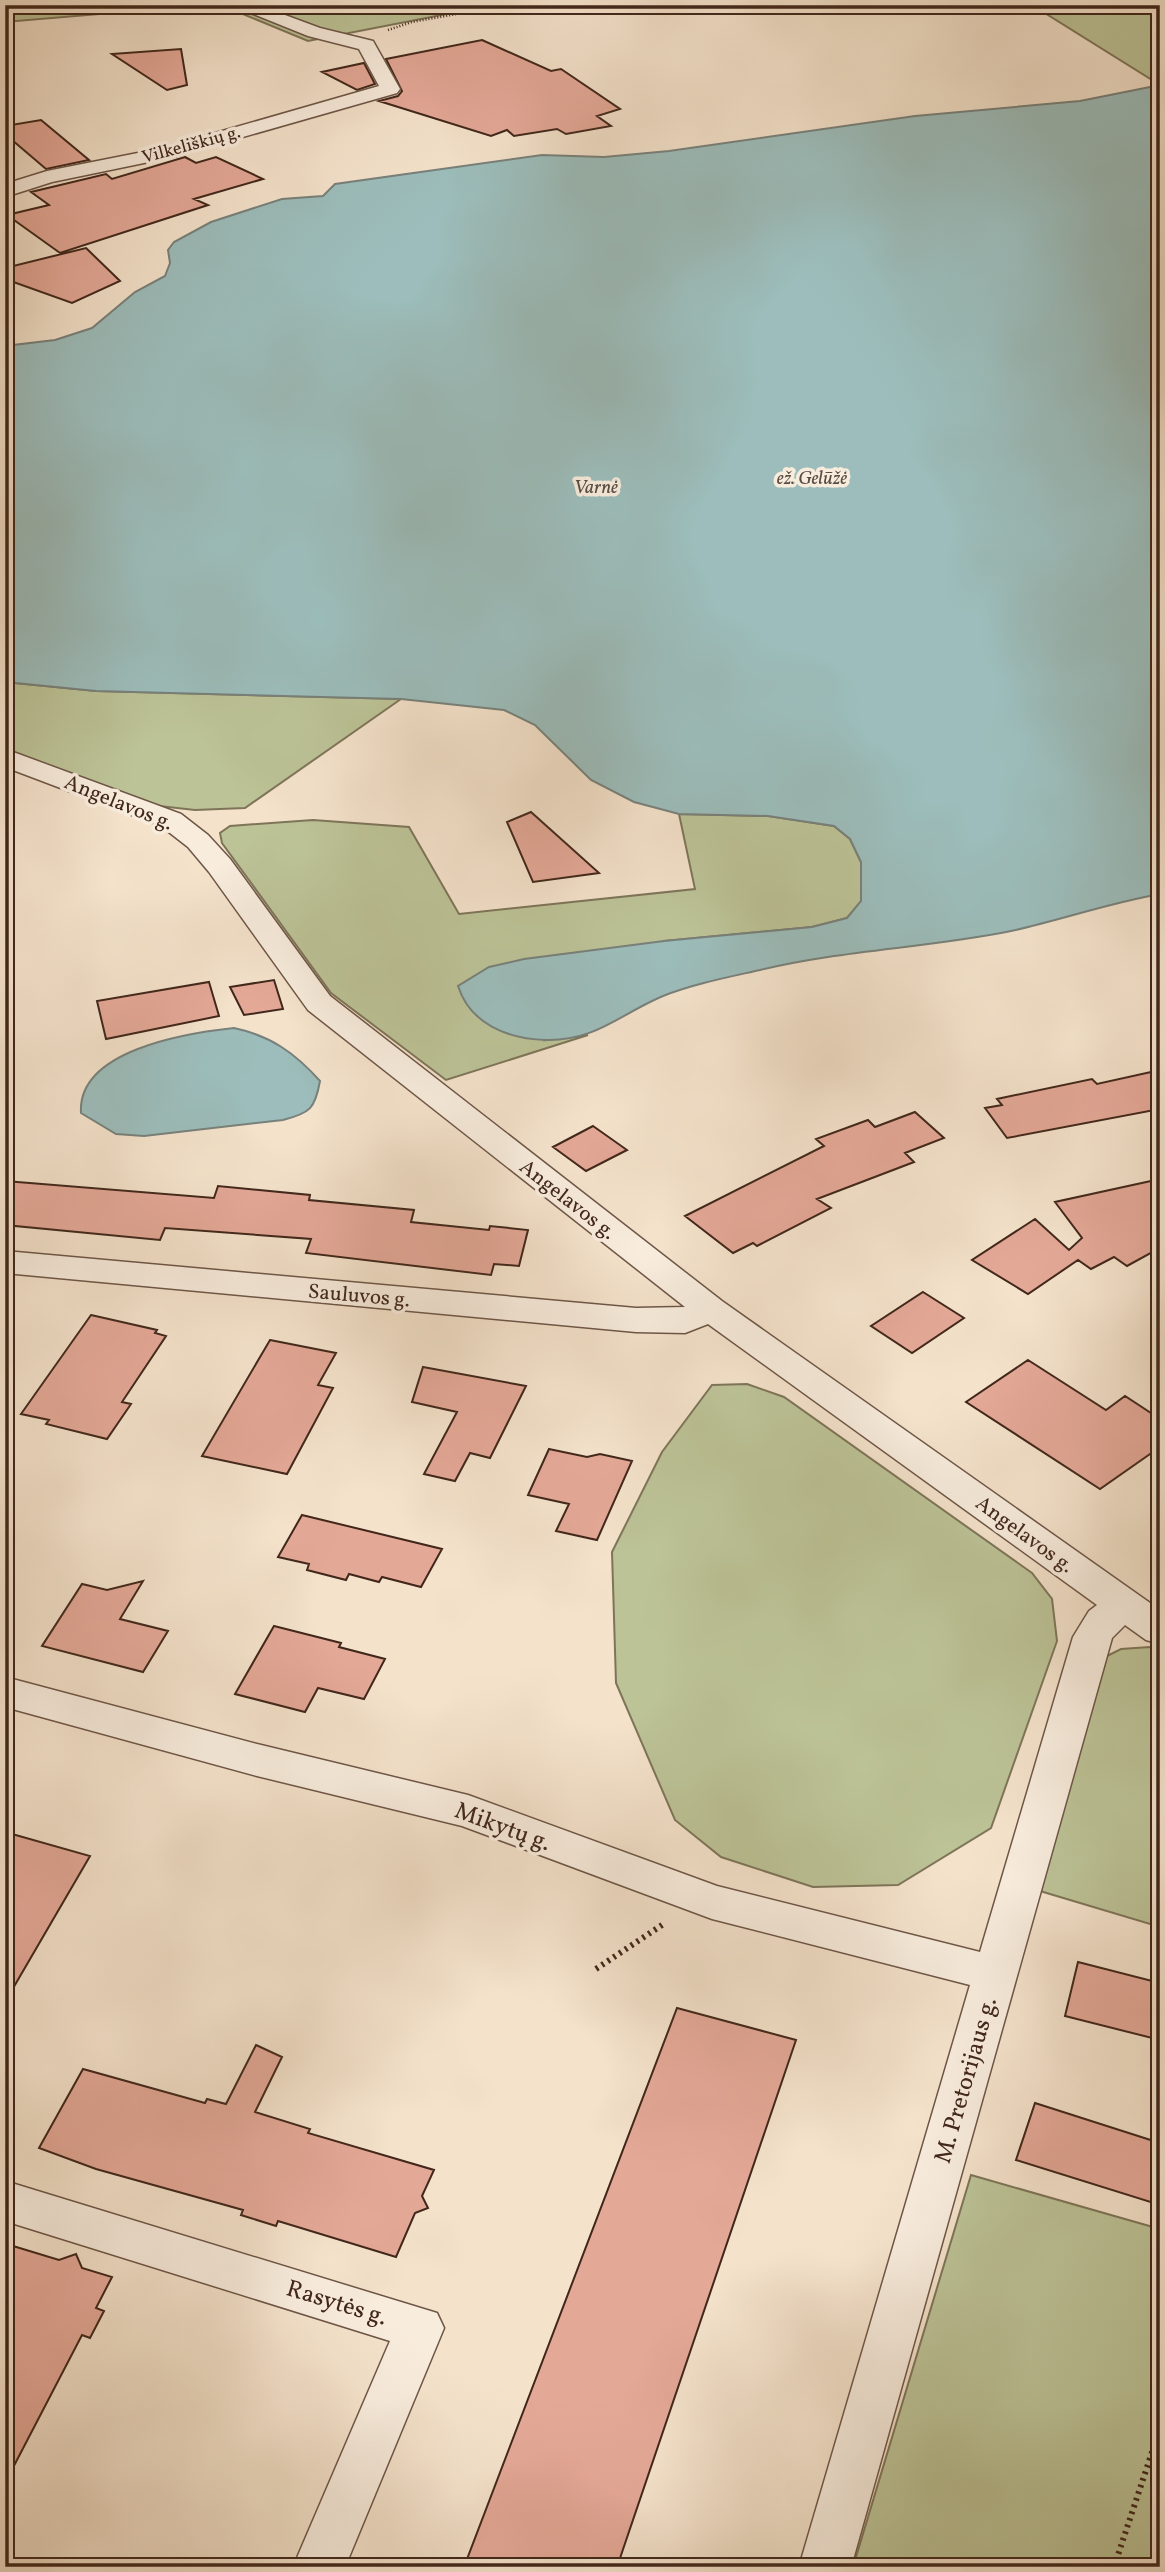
<svg xmlns="http://www.w3.org/2000/svg" width="1165" height="2572" viewBox="0 0 1165 2572" font-family="Vollkorn,serif">
<style>
.green{fill:#bcc397;stroke:#7e7559;stroke-width:2}
.water{fill:#9cbdbb;stroke:#78817b;stroke-width:2}
.building{fill:#e4a897;stroke:#41271b;stroke-width:2}
.lines{fill:none;stroke-linecap:round;stroke-linejoin:round}
.street-casing{stroke:#6e5647;stroke-width:3}
.path-far1{stroke:#41271b;stroke-width:2.5;stroke-dasharray:1 2;stroke-linecap:butt}
.path{stroke:#41271b;stroke-width:6;stroke-dasharray:2.5 4.5;stroke-linecap:butt}
.street{fill:#f8ecdd;fill-rule:evenodd}
.labels{text-anchor:middle;stroke-width:7;stroke-linejoin:round;paint-order:stroke}
.far-street-label{font-size:18px;fill:#41271b;stroke:#f8ecdd}
.far-water-label{font-size:19px;font-style:italic;fill:#584c43;stroke:#f8ecdd}
.street-label{font-size:21px;fill:#41271b;stroke:#f8ecdd}
.near-street-label{font-size:24px;fill:#41271b;stroke:#f8ecdd}
</style>
<rect width="100%" height="100%" fill="#f4e2cb"/>
<filter id="stains"><feTurbulence type="fractalNoise" baseFrequency=".00286" numOctaves="4"/><feColorMatrix values="0 0 0 0 .2 0 0 0 0 .09 0 0 0 0 .02 0 0 0 .5 -.17"/></filter>
<radialGradient id="worn" r=".72"><stop offset=".6" stop-color="#630" stop-opacity="0"/><stop offset="1" stop-color="#630" stop-opacity=".3"/></radialGradient>
<!-- green -->
<path class="green" d="M5 5H207L5 22Z
M221 5H493L308 41Z
M1032 5H1160V85Z
M5 682 96 691 401 699 245 808 195 810 150 805 5 754Z
M679 814 768 816 834 826 850 839 861 862V902L847 918 812 927 664 941 546 1040 588 1035 446 1080 331 993 222 843 220 833 230 826 313 820 409 827 459 914 695 889Z
M747 1384 784 1397 1032 1573 1052 1599 1057 1641 991 1828 898 1885 813 1887 721 1857 675 1820 616 1683 612 1552 662 1452 712 1385Z
M1150 1647 1160 1650V1927L1040 1891 1107 1656 1121 1649Z
M971 2175 1160 2229V2567H853Z"/>
<!-- water -->
<path class="water" d="M1160 85V894C1109 903 1061 920 1011 931 928 948 842 950 760 970 729 977 693 984 663 996 620 1014 596 1041 546 1040 508 1039 470 1024 458 986L489 967 524 959 664 941 812 927 847 918 861 901V862L850 839 834 826 768 816 679 814 634 802 591 780 535 725 504 710 401 699 96 691 5 682V346L55 340 92 328 135 292 165 276 170 263 168 250 174 242 211 222 282 199 323 196 335 184 542 155 604 157 669 151 915 116 1080 101Z
M234 1028C271 1036 295 1053 320 1081 315 1109 310 1113 283 1120L144 1136 116 1134 81 1113C77 1050 187 1033 234 1028Z"/>
<!-- building -->
<path class="building" d="M482 40 551 71 561 69 620 109 597 116 611 126 566 134 557 129 514 136 507 130 491 136 379 101 398 96 402 91 386 59Z
M181 49 187 85 167 90 112 54Z
M364 63 375 84 357 90 322 72Z
M41 120 89 160 46 169 5 134V126Z
M185 157 196 163 216 157 263 179 194 199 208 205 60 253 7 215 49 205 31 192 106 174 112 179Z
M86 248 120 281 72 303 5 279V268Z
M531 812 599 873 533 882 507 822Z
M274 980 283 1009 244 1015 230 987Z
M209 982 219 1016 106 1039 97 1001Z
M1160 1070V1109L1007 1138 985 1108 1002 1105 997 1099 1092 1079 1097 1084Z
M915 1112 944 1138 905 1153 914 1162 817 1199 831 1208 757 1246 753 1243 733 1253 685 1216 824 1146 816 1139 868 1120 875 1127Z
M593 1126 627 1150 586 1171 553 1147Z
M1160 1179V1248L1127 1266 1114 1257 1091 1269 1078 1260 1028 1294 972 1260 1035 1219 1069 1250 1082 1238 1055 1202Z
M5 1181 214 1198 218 1186 310 1195 309 1200 414 1210 411 1222 489 1230 490 1226 528 1230 519 1266 494 1264 491 1275 306 1253 311 1239 165 1228 160 1240 5 1225Z
M923 1292 964 1318 912 1353 871 1326Z
M91 1315 157 1330 155 1333 166 1336 122 1402 131 1404 107 1439 46 1424 49 1420 21 1414Z
M270 1340 336 1353 318 1385 333 1388 287 1474 202 1456Z
M1028 1360 1106 1410 1125 1396 1160 1419V1447L1100 1489 966 1402Z
M423 1367 526 1386 490 1458 470 1453 455 1481 424 1474 457 1412 412 1402Z
M549 1449 587 1457 600 1454 632 1461 597 1540 556 1531 569 1504 528 1495Z
M302 1515 442 1549 421 1587 382 1577 379 1582 349 1574 346 1580 307 1570 309 1564 278 1557Z
M143 1581 120 1619 168 1631 143 1672 42 1646 82 1584 107 1590Z
M274 1626 341 1643 339 1647 385 1659 364 1699 318 1688 305 1712 235 1694Z
M5 1832 90 1856 5 2002Z
M1078 1962 1160 1983V2040L1065 2016Z
M677 2008 796 2040 617 2567H464Z
M256 2045 282 2057 255 2112 310 2129 308 2133 434 2170 422 2196 428 2208 415 2213 396 2257 278 2221 276 2226 241 2215 243 2210 96 2169 39 2148 83 2069 205 2103 207 2099 226 2104Z
M1035 2103 1160 2143V2205L1016 2160Z
M13 2246 59 2260 76 2254 82 2268 112 2277 96 2308 104 2311 90 2338 82 2335 5 2483V2261Z"/>
<g class="lines">
<defs>
<path id="street" d="M231 5H258L320 28 373 41 400 89 397 93 173 157 52 182 5 197V184L47 171 163 148 379 86 359 49 308 36Z
M5 749 181 814 208 835 230 859 330 996 722 1301 1160 1610V1644L1146 1640 1125 1625 1112 1638 851 2567H799L970 1985 712 1919 462 1826 257 1776 5 1707V1677L257 1744 468 1795 717 1886 980 1952 1073 1637 1089 1611 1097 1605 708 1324 685 1333 636 1332 5 1273V1251L636 1308 685 1307 308 1010 209 872 188 847 161 826 5 767Z
M5 2181 437 2313 444 2328 345 2567H293L390 2341 5 2221Z"/>
</defs>
<!-- street casing -->
<use href="#street" class="street-casing"/>
<!-- path-far1 -->
<path class="path-far1" d="M388 30 412 22 507 5"/>
<!-- path -->
<path class="path" d="M596 1969 665 1923
M1114 2567 1160 2428"/>
<!-- street -->
<use href="#street" class="street"/>
</g>
<g class="labels">
<!-- far-street labels -->
<g class="far-street-label">
<text transform="translate(191 144) rotate(-15)" y="6">Vilkeliškių g.</text>
</g>
<!-- far-water labels -->
<g class="far-water-label">
<text x="812" y="484">ež. Gelūžė</text>
<text x="596" y="493">Varnė</text>
</g>
<!-- street labels -->
<g class="street-label">
<text transform="translate(119 802) rotate(22)" y="7">Angelavos g.</text>
<text transform="translate(568 1199) rotate(38)" y="7">Angelavos g.</text>
<text transform="translate(359 1295) rotate(5)" y="7">Sauluvos g.</text>
<text transform="translate(1025 1534) rotate(36)" y="7">Angelavos g.</text>
</g>
<!-- near-street labels -->
<g class="near-street-label">
<text transform="translate(503 1826) rotate(20)" y="8">Mikytų g.</text>
<text transform="translate(965 2080) rotate(-74)" y="8">M. Pretorijaus g.</text>
<text transform="translate(337 2302) rotate(17)" y="8">Rasytės g.</text>
</g>
</g>
<!-- margin -->
<rect width="1165" height="2572" fill="none" stroke="#f4e2cb" stroke-width="28"/>
<rect x="7" y="7" width="1151" height="2558" fill="none" stroke="#41271b" stroke-width="3.5"/>
<rect x="14" y="14" width="1137" height="2544" fill="none" stroke="#41271b" stroke-width="2"/>
<rect width="100%" height="100%" filter="url(#stains)"/>
<rect width="100%" height="100%" fill="url(#worn)"/>
</svg>
